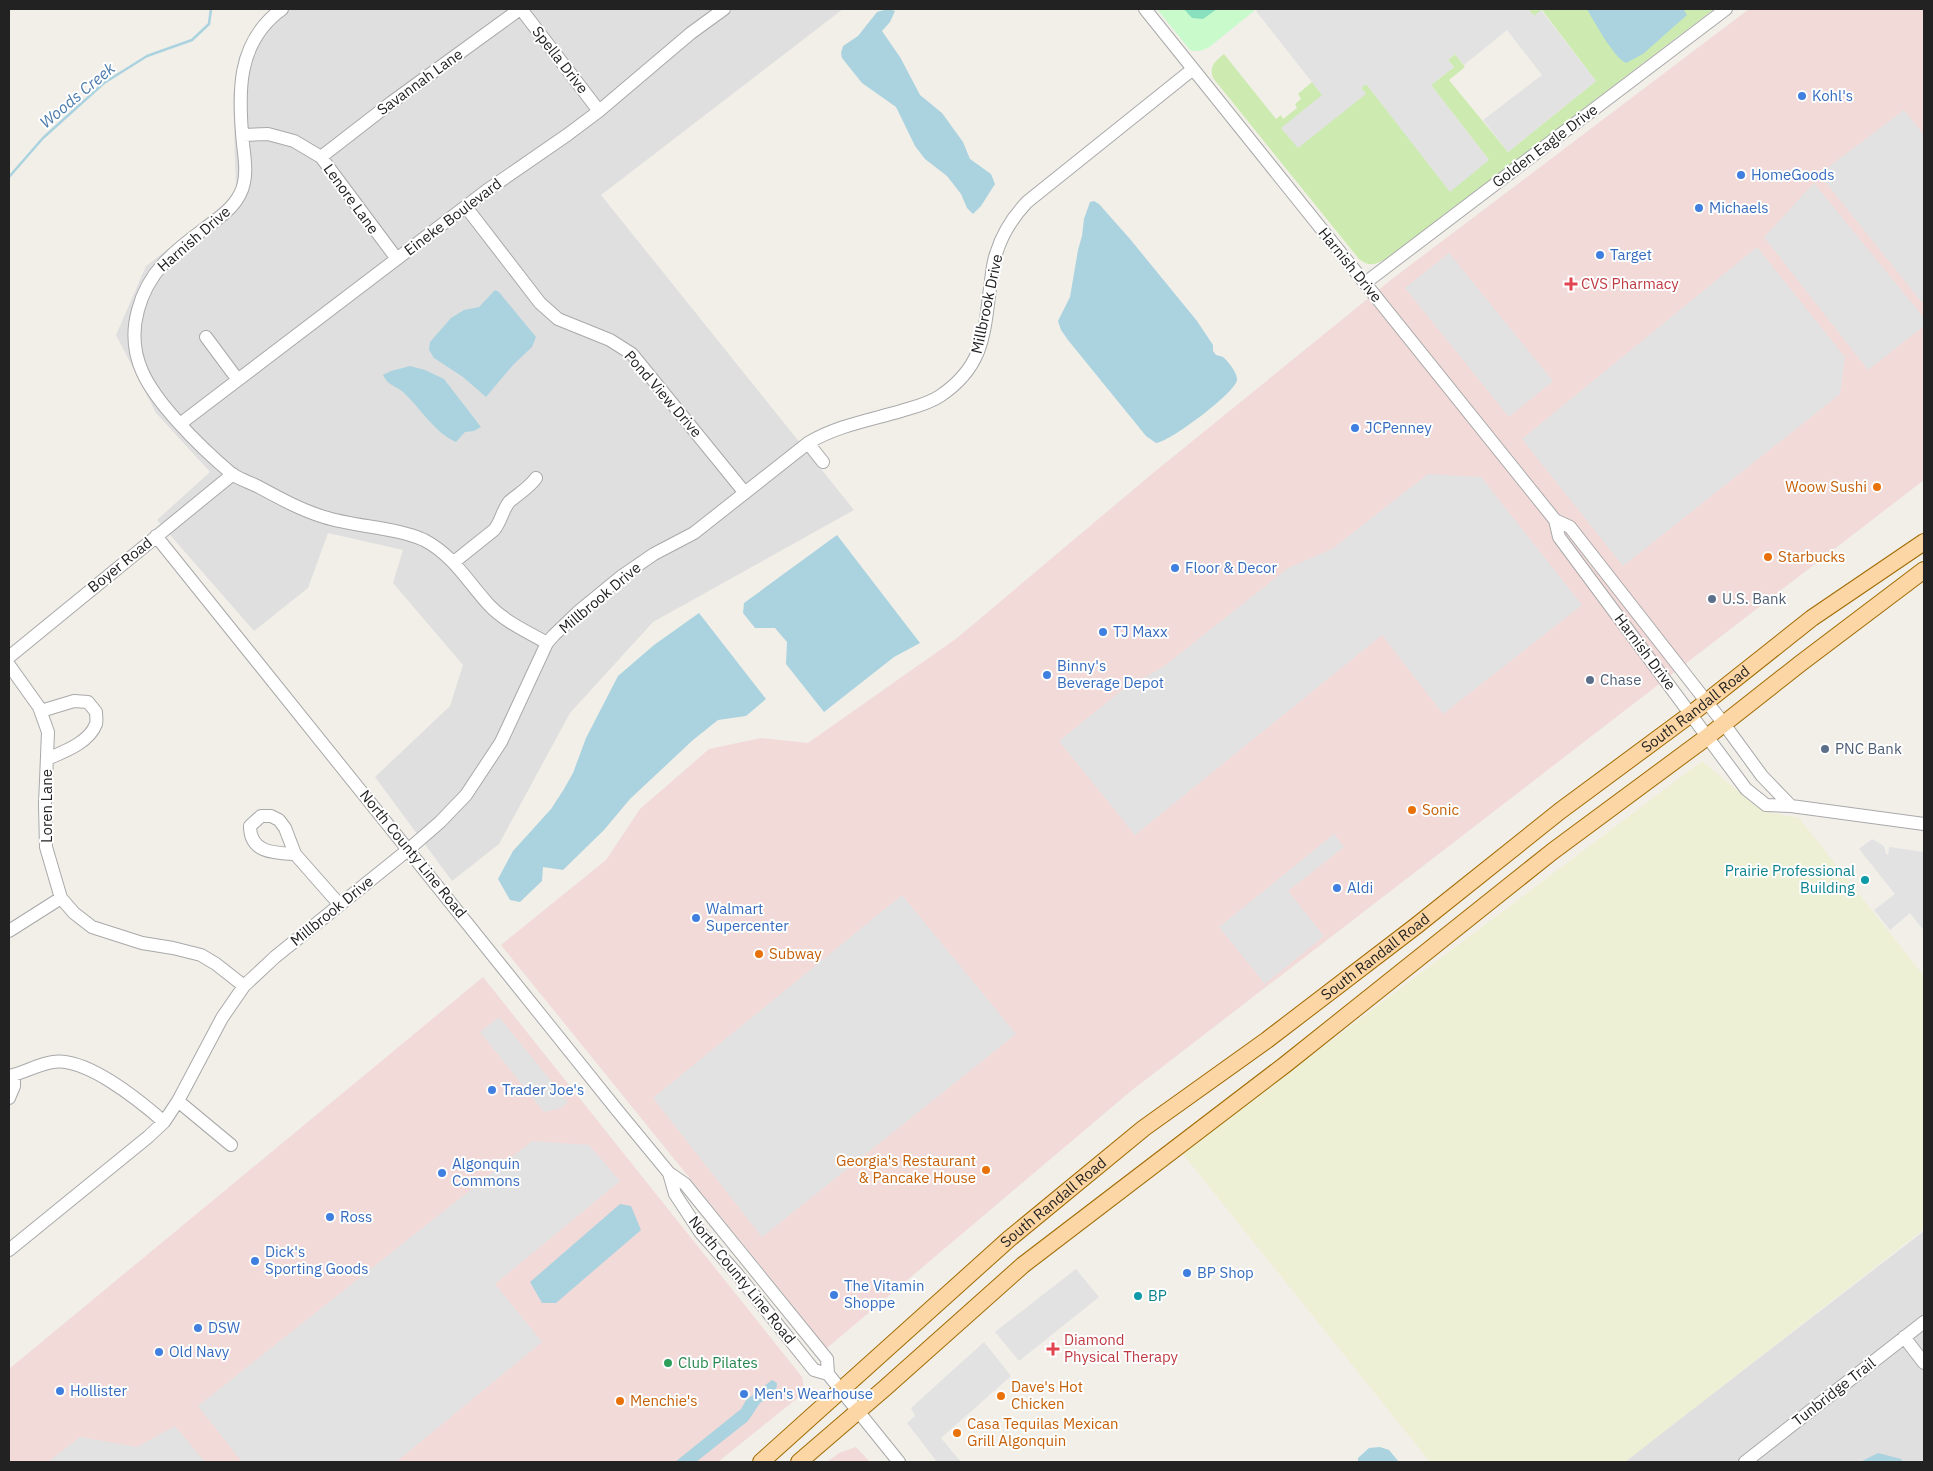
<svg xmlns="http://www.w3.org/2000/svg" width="1933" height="1471" viewBox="0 0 1933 1471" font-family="'IBM Plex Sans',sans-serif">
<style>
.residential{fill:#e0dfdf}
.commercial{fill:#f2dad9}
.farmland{fill:#eef0d5}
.grass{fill:#cdebb0}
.park{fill:#c8facc}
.pitch{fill:#88e0be}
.parking{fill:#e2e2e2}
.water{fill:#aad3df}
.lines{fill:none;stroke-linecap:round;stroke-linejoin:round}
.stream{stroke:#aad3df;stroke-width:2.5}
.minor-casing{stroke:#a9a9a9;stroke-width:14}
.major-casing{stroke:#a06b00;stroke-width:18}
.minor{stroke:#fff;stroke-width:12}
.major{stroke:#fcd6a4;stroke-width:16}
.shop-dot{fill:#3f7fe0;stroke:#fff;stroke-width:2}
.health-dot{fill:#e0444e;stroke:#fff;stroke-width:2}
.food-dot{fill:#e8710a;stroke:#fff;stroke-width:2}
.service-dot{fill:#5c6f8a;stroke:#fff;stroke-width:2}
.culture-dot{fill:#0f9aa8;stroke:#fff;stroke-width:2}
.leisure-dot{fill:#2e9e5b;stroke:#fff;stroke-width:2}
.labels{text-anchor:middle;stroke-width:4;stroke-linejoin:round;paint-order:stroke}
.street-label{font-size:15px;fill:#222;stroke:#fff}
.shop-label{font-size:15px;fill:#366cbe;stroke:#fff;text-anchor:start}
.health-label{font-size:15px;fill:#be3a42;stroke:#fff;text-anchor:start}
.food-label{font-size:15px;fill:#c56008;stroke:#fff;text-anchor:start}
.service-label{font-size:15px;fill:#4e5e75;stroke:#fff;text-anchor:start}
.culture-label{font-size:15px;fill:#0d838f;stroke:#fff;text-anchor:end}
.leisure-label{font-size:15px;fill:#27864d;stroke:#fff;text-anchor:start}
.water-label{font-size:16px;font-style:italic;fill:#4a7aab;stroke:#fff}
</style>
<rect width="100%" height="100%" fill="#f2efe9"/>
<!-- residential -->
<path class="residential" d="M278 9H843L601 195 854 510 653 622 570 713 499 844 452 881 375 777 450 706 463 665 393 583 403 550 328 533 308 588 254 631 157 520 210 472 156 413 116 335 146 266 208 218 228 200 236 189 233 96 239 57 260 23Z
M1924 1231V1462H1624Z"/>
<!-- commercial -->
<path class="commercial" d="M1749 9H1924V480L1131 1091 827 1348 501 945 606 860 640 809 709 749 761 738 808 743 957 638 1153 473 1392 279Z
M483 977 802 1377 805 1392 718 1462H9V1369Z
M856 1447 870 1462H827L839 1453Z"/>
<!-- farmland -->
<path class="farmland" d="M1702 761 1762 811 1799 818 1924 976V1229L1625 1462H1430L1182 1153Z"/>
<!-- grass -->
<path class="grass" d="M1528 9H1714L1387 258C1376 265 1369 267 1359 259L1213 78C1209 66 1215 61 1224 54L1276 119 1281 115 1283 119 1297 108 1295 104 1301 99 1298 94 1312 82 1322 95 1366 94 1361 88 1366 84 1489 160 1431 85 1454 67 1448 60 1455 54 1465 67 1449 80 1508 152 1596 81 1542 10 1534 16Z"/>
<!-- park -->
<path class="park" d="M1157 9H1252L1254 11 1208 48C1201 51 1197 52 1190 50Z"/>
<!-- pitch -->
<path class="pitch" d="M1184 9H1217L1203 19 1192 18Z"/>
<!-- parking -->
<path class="parking" d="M1258 9H1528L1534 16 1541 10 1596 81 1508 152 1483 120 1542 75 1507 30 1464 65 1455 54 1448 60 1454 67 1431 85 1489 160 1450 192 1366 84 1361 88 1366 94 1298 148 1281 128 1322 95 1256 11Z
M1904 110 1924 135V305L1819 174Z
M1814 183 1924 318V326L1868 370 1764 237Z
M1757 247 1845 357 1840 394 1623 566 1522 439Z
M1449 253 1553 381 1509 417 1405 288Z
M1428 474 1481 477 1582 605 1443 714 1382 635 1135 835 1059 741 1122 690 1163 667 1288 568 1332 549Z
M1334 834 1344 847 1288 891 1324 936 1265 984 1219 927Z
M1872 839 1884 846 1886 854 1888 855 1889 847 1924 852V931L1910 913 1890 930 1874 910 1895 894 1859 849Z
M902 895 1016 1034 762 1237 653 1098Z
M499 1017 568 1102 561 1108 544 1112 480 1032Z
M532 1141 589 1145 620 1181 495 1284 542 1342 396 1462H242L198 1406Z
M1076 1269 1099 1297 1019 1361 995 1332Z
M984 1342 1011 1376 941 1438 961 1462H937L907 1423 915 1416 911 1408Z
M175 1426 205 1462H48L80 1437 137 1447Z"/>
<!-- water -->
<path class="water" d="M888 9 895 11 890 22 882 31 900 57 920 95 942 113 963 142 970 159 991 174 995 184 981 206 973 214 967 208 961 194 947 176 925 159 915 146 896 107 862 83 842 58 841 53 843 46 858 36 877 12Z
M1587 9H1680L1684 10 1687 15 1643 54 1626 63C1615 59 1593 20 1587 9Z
M1094 201 1099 204 1130 239 1197 321 1213 345V351L1216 355C1218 356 1221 356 1223 357 1228 361 1238 374 1237 380 1236 392 1170 442 1156 443L1146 436 1068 340 1061 330 1058 321 1070 297 1078 250 1082 236 1084 219 1090 202Z
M495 290 499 292 536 337 532 347 513 365 486 397 463 377 434 358 429 350 430 342 451 318 464 310 479 307Z
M410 366 425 370 444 379 481 427 474 431 465 432 456 442C434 432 421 409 404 393 396 385 389 387 383 375L391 371Z
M837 535 920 643 894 657 824 712 786 664 787 642 775 628H755L743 613 744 603Z
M699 613 766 699 746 716 718 720 693 740 630 799 604 830 563 870 543 867 542 881 520 902 510 900 498 879 513 851 551 809 564 789 573 773 586 738 618 676 654 645Z
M620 1204 631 1206 641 1230 556 1303H542L530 1282Z
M772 1380 777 1383 776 1392 760 1403 748 1421 696 1462H675L741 1409 746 1400Z
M1380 1447 1389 1450 1399 1462H1358V1458L1369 1448Z
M1878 1453 1901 1459 1903 1462H1860Z"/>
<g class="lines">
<!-- stream -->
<path class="stream" d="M9 177 43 138 104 83 147 56 192 40 209 24 211 9"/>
<defs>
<path id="minor" d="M282 9C236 42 238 94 243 144 245 160 248 179 240 194 232 210 217 219 204 229 173 252 148 272 138 310 125 357 149 390 178 422 195 441 213 458 232 474 239 479 249 482 257 486 279 498 301 510 324 517 355 527 396 527 424 540 453 555 468 582 489 605 505 622 528 632 547 643
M521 9 599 111
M1145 9 1555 520 1559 537 1746 789 1766 805 1791 806 1924 824
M243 135 268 134 294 141 321 157 397 259
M321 157 392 102 520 9
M466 207 540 303 558 319 610 340 632 354 745 493
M1365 283 1726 9
M206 337 238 380
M180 424 486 191 567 135 599 111 691 33 724 9
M808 443 823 462
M1555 520 1570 527 1724 724 1762 776 1791 806
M156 536 617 1110 669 1173 685 1184 827 1359 828 1374 899 1462
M454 562 494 530C501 522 502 511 509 502 518 494 529 488 536 478
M9 657 233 474
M9 665 39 707 48 732 45 805 46 847 61 898 74 913 92 927 142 943 173 948 201 955 216 964 244 986
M41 711 74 701 88 702 96 712C96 715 97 721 96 724 89 743 63 752 47 759
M295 854C274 853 250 853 250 826L261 816H271L279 820 285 828 295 854 339 904
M9 931 61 898
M9 1076C24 1073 38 1064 53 1062 86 1057 140 1101 164 1122
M9 1098 14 1086V1075
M178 1101 231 1145
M669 1173 675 1194 700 1232 738 1275 814 1370 828 1374
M9 1250 148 1137 164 1122 178 1101 222 1018 244 986 275 957 409 849 440 822 466 795 501 742 547 643 554 635 578 612 622 576 654 554 694 533 808 443C836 426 870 420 901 411 914 407 928 404 940 396 983 367 984 336 990 288 992 276 992 265 996 254 1002 234 1013 217 1027 202L1193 69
M1904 1337 1924 1363
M1745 1462 1924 1322"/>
<g id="major">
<path id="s1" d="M761 1462 1009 1239 1144 1128 1267 1040 1416 926 1560 811 1691 714 1812 618 1924 542"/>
<path d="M799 1462 885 1388 1023 1265 1286 1064 1553 851 1707 737 1801 663 1924 570"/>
</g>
</defs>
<!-- minor casing -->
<use href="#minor" class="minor-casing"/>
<!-- major casing -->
<use href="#major" class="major-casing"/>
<!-- minor -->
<use href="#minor" class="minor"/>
<!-- major -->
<use href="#major" class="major"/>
</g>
<!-- markers -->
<g class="shop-dot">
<circle cx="1802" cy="96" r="5"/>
<circle cx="1741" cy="175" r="5"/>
<circle cx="1699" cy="208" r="5"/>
<circle cx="1600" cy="255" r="5"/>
<circle cx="1355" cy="428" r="5"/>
<circle cx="1175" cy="568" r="5"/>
<circle cx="1103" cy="632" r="5"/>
<circle cx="1047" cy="675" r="5"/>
<circle cx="1337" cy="888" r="5"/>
<circle cx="696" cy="918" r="5"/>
<circle cx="492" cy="1090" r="5"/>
<circle cx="442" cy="1173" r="5"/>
<circle cx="330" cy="1217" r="5"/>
<circle cx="255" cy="1261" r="5"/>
<circle cx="1187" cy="1273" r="5"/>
<circle cx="834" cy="1295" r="5"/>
<circle cx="198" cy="1328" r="5"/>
<circle cx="159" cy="1352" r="5"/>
<circle cx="60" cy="1391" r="5"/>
<circle cx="744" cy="1394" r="5"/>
</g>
<g class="health-dot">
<path d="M1568.5 276.5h5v5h5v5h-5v5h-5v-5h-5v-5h5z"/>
<path d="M1050.5 1341.5h5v5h5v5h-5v5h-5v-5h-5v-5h5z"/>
</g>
<g class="food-dot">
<circle cx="1877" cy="487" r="5"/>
<circle cx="1768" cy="557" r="5"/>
<circle cx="1412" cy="810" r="5"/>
<circle cx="759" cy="954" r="5"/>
<circle cx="986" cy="1170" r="5"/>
<circle cx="1001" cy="1396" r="5"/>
<circle cx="620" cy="1401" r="5"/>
<circle cx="957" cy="1433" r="5"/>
</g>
<g class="service-dot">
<circle cx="1712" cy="599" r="5"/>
<circle cx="1590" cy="680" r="5"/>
<circle cx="1825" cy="749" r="5"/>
</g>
<g class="culture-dot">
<circle cx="1865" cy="880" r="5"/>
<circle cx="1138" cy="1296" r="5"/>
</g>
<circle class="leisure-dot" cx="668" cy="1363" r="5"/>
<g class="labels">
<!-- street labels -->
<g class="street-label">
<text transform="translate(560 60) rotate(52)" y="5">Spella Drive</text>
<text transform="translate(420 82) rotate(-36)" y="5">Savannah Lane</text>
<text transform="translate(1545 146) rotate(-37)" y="5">Golden Eagle Drive</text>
<text transform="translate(351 199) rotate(54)" y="5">Lenore Lane</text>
<text transform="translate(453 217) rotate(-37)" y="5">Eineke Boulevard</text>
<text transform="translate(194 239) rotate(-41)" y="5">Harnish Drive</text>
<text transform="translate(1350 265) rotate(51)" y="5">Harnish Drive</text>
<text transform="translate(987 304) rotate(-78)" y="5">Millbrook Drive</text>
<text transform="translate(663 394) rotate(49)" y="5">Pond View Drive</text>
<text transform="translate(120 565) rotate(-39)" y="5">Boyer Road</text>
<text transform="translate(600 598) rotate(-40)" y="5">Millbrook Drive</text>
<text transform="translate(1645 652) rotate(53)" y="5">Harnish Drive</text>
<text dy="5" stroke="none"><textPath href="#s1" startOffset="1201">South Randall Road</textPath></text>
<text transform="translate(47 806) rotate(-90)" y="5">Loren Lane</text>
<text transform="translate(413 854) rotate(51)" y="5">North County Line Road</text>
<text transform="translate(332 911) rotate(-39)" y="5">Millbrook Drive</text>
<text dy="5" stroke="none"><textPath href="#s1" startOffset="796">South Randall Road</textPath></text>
<text dy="5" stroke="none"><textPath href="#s1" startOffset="391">South Randall Road</textPath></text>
<text transform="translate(742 1280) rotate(51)" y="5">North County Line Road</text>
<text transform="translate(1834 1392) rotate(-38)" y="5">Tunbridge Trail</text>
</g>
<!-- shop labels -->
<g class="shop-label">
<text x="1812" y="101">Kohl's</text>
<text x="1751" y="180">HomeGoods</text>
<text x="1709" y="213">Michaels</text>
<text x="1610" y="260">Target</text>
<text x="1365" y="433">JCPenney</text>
<text x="1185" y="573">Floor &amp; Decor</text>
<text x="1113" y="637">TJ Maxx</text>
<text x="1057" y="671">Binny's<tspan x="1057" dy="17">Beverage Depot</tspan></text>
<text x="1347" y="893">Aldi</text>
<text x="706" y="914">Walmart<tspan x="706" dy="17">Supercenter</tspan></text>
<text x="502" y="1095">Trader Joe's</text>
<text x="452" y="1169">Algonquin<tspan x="452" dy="17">Commons</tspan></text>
<text x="340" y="1222">Ross</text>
<text x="265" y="1257">Dick's<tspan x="265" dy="17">Sporting Goods</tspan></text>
<text x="1197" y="1278">BP Shop</text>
<text x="844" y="1291">The Vitamin<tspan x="844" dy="17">Shoppe</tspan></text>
<text x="208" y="1333">DSW</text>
<text x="169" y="1357">Old Navy</text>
<text x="70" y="1396">Hollister</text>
<text x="754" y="1399">Men's Wearhouse</text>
</g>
<!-- health labels -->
<g class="health-label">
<text x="1581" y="289">CVS Pharmacy</text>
<text x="1064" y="1345">Diamond<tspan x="1064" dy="17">Physical Therapy</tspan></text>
</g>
<!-- food labels -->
<g class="food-label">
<text x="1867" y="492" text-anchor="end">Woow Sushi</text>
<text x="1778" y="562">Starbucks</text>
<text x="1422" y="815">Sonic</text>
<text x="769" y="959">Subway</text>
<text x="976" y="1166" text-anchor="end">Georgia's Restaurant<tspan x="976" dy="17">&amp; Pancake House</tspan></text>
<text x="1011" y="1392">Dave's Hot<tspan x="1011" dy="17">Chicken</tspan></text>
<text x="630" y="1406">Menchie's</text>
<text x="967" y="1429">Casa Tequilas Mexican<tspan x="967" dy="17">Grill Algonquin</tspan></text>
</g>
<!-- service labels -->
<g class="service-label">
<text x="1722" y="604">U.S. Bank</text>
<text x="1600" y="685">Chase</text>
<text x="1835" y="754">PNC Bank</text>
</g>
<!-- culture labels -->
<g class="culture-label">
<text x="1855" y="876">Prairie Professional<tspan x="1855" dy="17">Building</tspan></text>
<text x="1148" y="1301" text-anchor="start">BP</text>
</g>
<!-- leisure labels -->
<g class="leisure-label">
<text x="678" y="1368">Club Pilates</text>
</g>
<!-- water labels -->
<g class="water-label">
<text transform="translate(77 95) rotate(-40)" y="6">Woods Creek</text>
</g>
</g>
<!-- border -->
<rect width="1933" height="1471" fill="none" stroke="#222222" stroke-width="20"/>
</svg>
